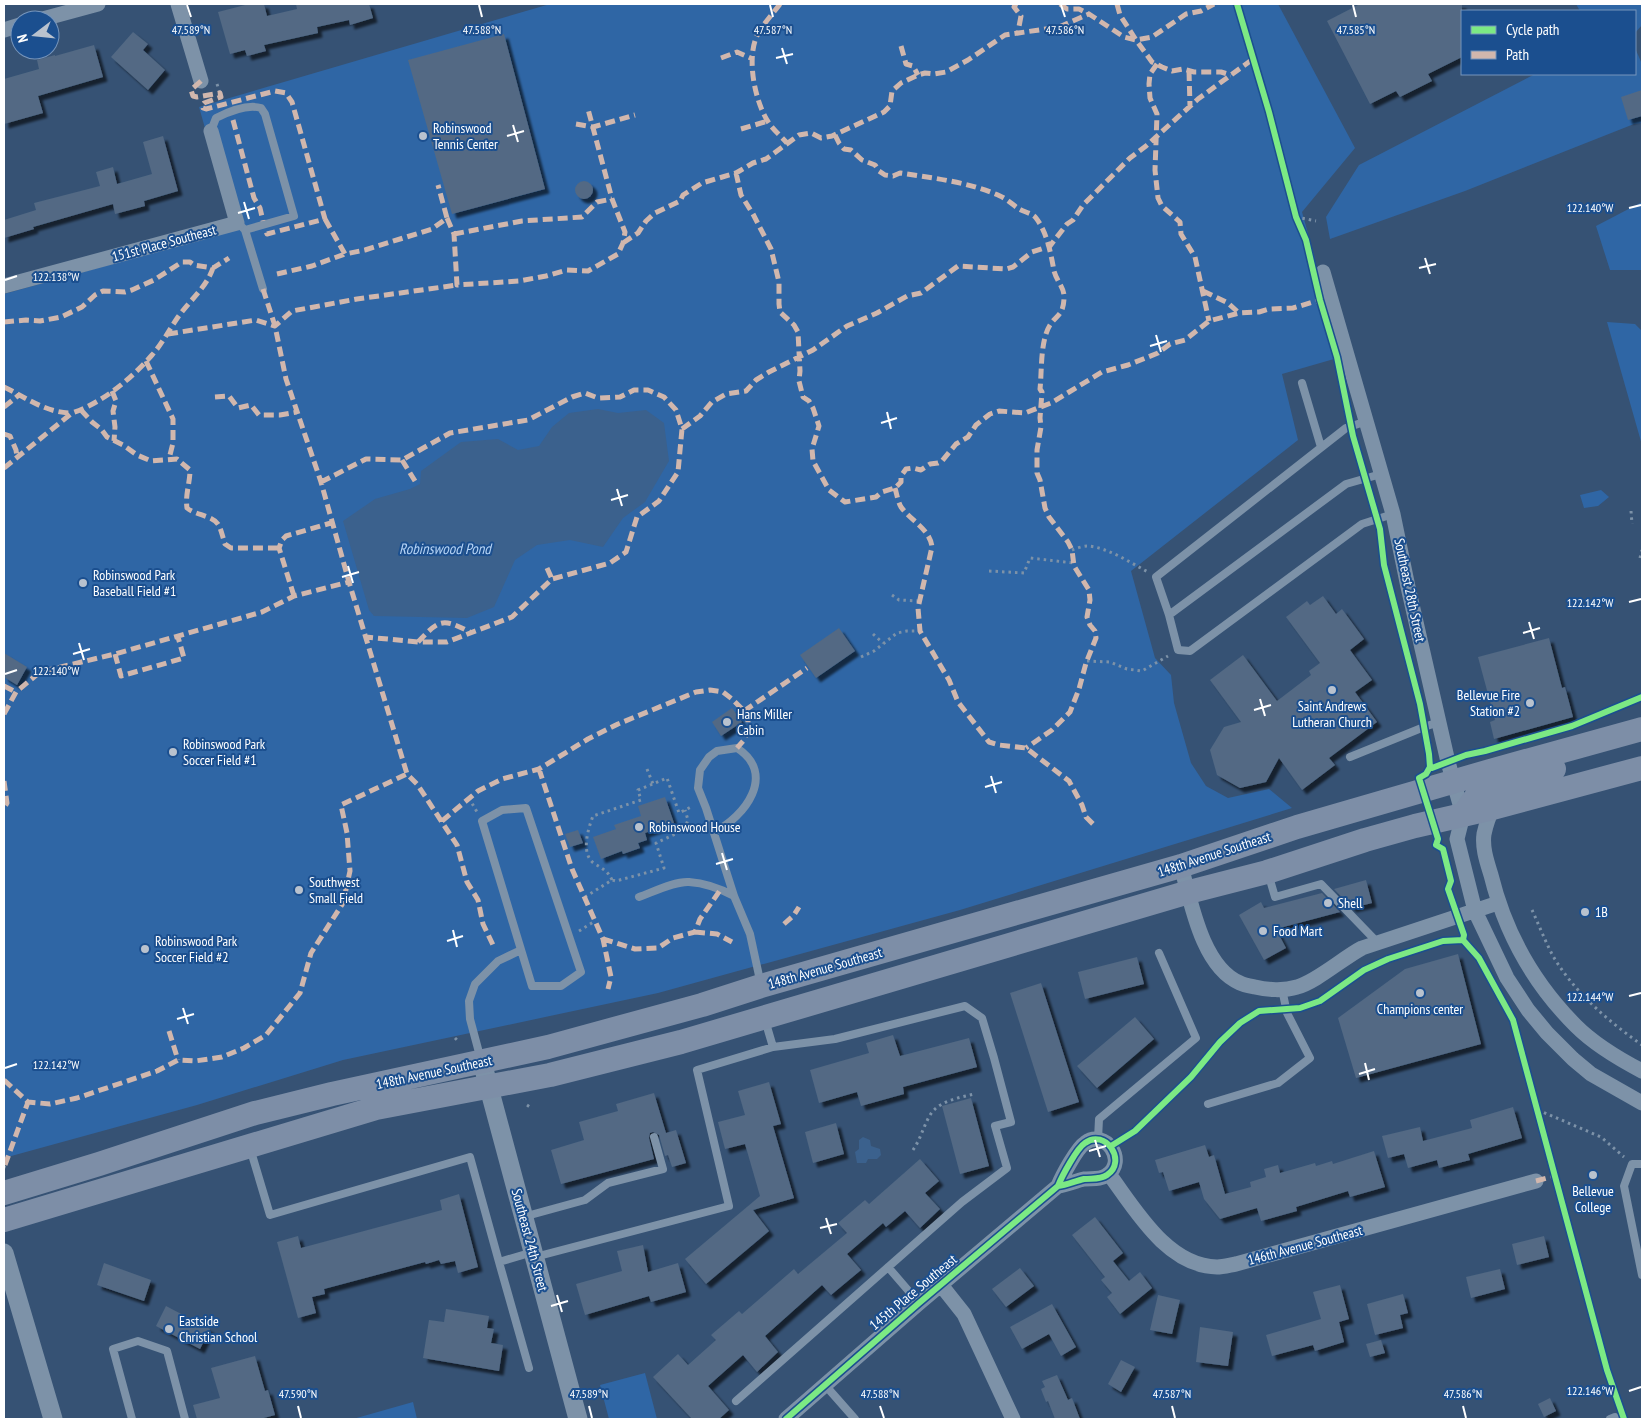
<svg xmlns="http://www.w3.org/2000/svg" width="1646" height="1423" viewBox="0 0 1646 1423" font-family="'PT Sans Narrow',sans-serif">
<style>
.green{fill:#2f66a5}
.water{fill:#3b618d}
.building{fill:#526984;filter:url(#shadow)}
.lines{fill:none;stroke-linecap:round;stroke-linejoin:round}
.path{stroke:#7d92a8;stroke-width:3;stroke-dasharray:2.5 4;stroke-linecap:butt}
.service{stroke:#7d92a8;stroke-width:8}
.minor{stroke:#7d92a8;stroke-width:15}
.tertiary{stroke:#7d92a8;stroke-width:19}
.primary{stroke:#7d8ea7;stroke-width:24}
.quiet{stroke:#d1b7ad;stroke-width:5;stroke-dasharray:10 5;stroke-linecap:butt}
.cycleway-casing{stroke:#1b4f8f;stroke-width:9}
.cycleway{stroke:#7ce984;stroke-width:6}
.ticks{fill:none;stroke:#fff;stroke-width:2}
.poi-dot{fill:#b9c2ce;stroke:#1b4f8f;stroke-width:2}
.labels{text-anchor:middle;stroke-width:4;stroke-linejoin:round;paint-order:stroke}
.poi-label{font-size:14px;fill:#fff;stroke:#1b4f8f;text-anchor:start}
.street-label{font-size:14px;fill:#fff;stroke:#1b4f8f}
.water-label{font-size:15px;font-style:italic;fill:#b5d3f5;stroke:#1b4f8f}
.ticks-label{font-size:12px;text-anchor:middle;fill:#fff;stroke:#1b4f8f;stroke-width:4;stroke-linejoin:round;paint-order:stroke}
</style>
<defs>
<filter id="shadow"><feDropShadow dx="4.5" dy="4.5" stdDeviation="1" flood-color="#0009"/></filter>
</defs>
<rect width="100%" height="100%" fill="#365274"/>
<!-- green -->
<path class="green" d="M550 4H1278L1355 148 1302 212 1314 255 1334 359 1282 374 1298 440 1131 571 1155 658 1171 675 1174 703 1191 763 1206 786 1228 798 1269 789 1292 808 960 910 658 993 343 1060 197 1105 4 1158V294L234 230 199 107Z
M1576 4H1642V25L1635 33V11H1580Z
M1635 48 1642 64V123L1634 124 1465 191 1330 239 1326 217 1359 165 1535 74H1635Z
M1642 202V270H1610L1596 226Z
M1607 322 1635 324 1642 331V445Z
M1601 490 1609 497 1598 506 1584 508 1580 495Z
M645 1373 657 1419H609L600 1385Z
M413 1402 417 1419H353Z"/>
<!-- water -->
<path class="water" d="M598 409 618 413 646 410 664 423 669 461 645 502 623 518 603 547 570 540 537 545 515 560 494 607 467 618 374 616 369 610 343 521 375 499 410 489 420 484 421 471 461 442 498 439 518 450 539 446 552 427 569 413Z
M863 1137 870 1140 871 1146 880 1149 881 1155 877 1159H868L866 1163H857L855 1152 859 1149V1140Z"/>
<!-- building -->
<path class="building" d="M249 4H264L267 16 297 9 296 4H369L373 18 350 25 349 20 317 27 318 33 264 45 266 51 247 56 245 50 230 54 218 12Z
M1360 4H1462V57L1428 74 1432 81 1400 97 1396 91 1370 104 1327 21Z
M133 32 148 44 143 50 165 70 148 90 111 57Z
M504 34 545 189 452 214 408 60Z
M94 45 103 77 38 96 43 113 4 124V79L39 69 37 60 55 55V56Z
M1642 90V116L1628 120 1621 97Z
M163 136 178 191 144 201 145 206 115 214 113 204 33 227 34 229 4 238V220L36 210 34 203 100 186 96 172 113 167 117 184 152 174 143 142Z
M575 190a9 9 0 1 1 18 0a9 9 0 1 1-18 0Z
M1323 596 1336 614 1342 609 1364 639 1350 650 1372 680 1355 692 1377 722 1329 758 1335 765 1302 790 1279 758 1266 782 1240 788 1217 775 1210 750 1224 727 1241 722 1210 680 1243 655 1277 701 1311 675 1309 671 1320 663 1286 617 1307 601 1310 605Z
M839 628 855 651 816 678 800 655Z
M1549 638 1562 688 1565 687 1573 717 1494 739 1490 722 1495 720 1478 657Z
M4 653 27 667 17 685 4 677Z
M732 708 742 722 721 736 712 722Z
M665 797 674 823 645 833 647 840 638 843 640 848 623 854 622 851 601 859 593 837 616 829 614 825 641 816 638 806Z
M578 830 583 843 570 847 565 834Z
M1366 880 1372 903 1352 908 1334 889Z
M1322 893 1340 912 1276 929 1286 948 1264 960 1239 915 1261 902 1264 908Z
M1458 954 1481 1044 1356 1078 1338 1018 1405 969Z
M1137 957 1144 984 1085 999 1078 972Z
M1041 983 1079 1102 1048 1112 1010 993Z
M1135 1017 1154 1039 1097 1088 1077 1066Z
M893 1035 900 1056 969 1038 977 1067 903 1087 904 1094 861 1106 857 1092 819 1103 810 1070 869 1053 866 1043Z
M769 1082 781 1124 773 1126 794 1198 753 1210 769 1231 706 1284 685 1259 760 1196 745 1144 725 1149 718 1122 745 1115 738 1091Z
M654 1093 666 1133 676 1130 686 1163 672 1167 668 1155 665 1156 659 1135 653 1132 650 1133 649 1138 654 1159 561 1184 551 1150 584 1140 579 1122 618 1111 616 1104Z
M971 1098 989 1166 960 1174 942 1106Z
M1513 1107 1522 1138 1468 1154 1470 1160 1439 1168 1437 1160 1408 1168 1404 1154 1388 1158 1382 1136 1420 1127 1423 1141 1472 1128 1470 1120Z
M836 1123 844 1154 813 1163 805 1132Z
M1205 1145 1209 1157 1214 1155 1225 1194 1251 1187 1250 1182 1266 1177 1264 1169 1278 1165 1280 1173 1315 1163 1316 1166 1332 1161 1333 1164 1374 1151 1385 1187 1350 1197 1348 1191 1296 1207 1297 1211 1261 1221 1257 1208 1220 1219 1204 1199 1199 1182 1169 1191 1163 1172 1159 1173 1155 1160Z
M920 1159 939 1181 925 1193 940 1209 920 1228 905 1211 886 1227 883 1223 847 1254 861 1270 831 1295 822 1285 765 1336 778 1352 757 1372 743 1355 708 1386 729 1410 719 1419H692L653 1377 678 1354 688 1365 716 1340 711 1335 739 1311 742 1314 794 1269 798 1274 847 1233 838 1223 865 1200 869 1204Z
M459 1194 478 1267 458 1273 455 1261 441 1264 439 1260 426 1264 425 1262 324 1289 325 1294 312 1297 316 1313 298 1318 277 1242 298 1236 301 1248 442 1210 440 1200Z
M1095 1217 1123 1253 1113 1261 1129 1281 1140 1272 1152 1288 1120 1314 1107 1297 1112 1293 1101 1280 1105 1277 1072 1235Z
M1544 1236 1549 1257 1517 1265 1512 1244Z
M643 1245 648 1272 678 1263 686 1292 651 1302 649 1296 585 1315 576 1284 622 1271 617 1251Z
M104 1263 151 1280 144 1301 97 1285Z
M1020 1268 1034 1286 1006 1307 992 1289Z
M1500 1269 1505 1289 1471 1298 1466 1277Z
M1340 1285 1349 1319 1339 1322 1344 1342 1315 1351 1313 1345 1272 1356 1266 1335 1321 1319 1313 1292Z
M1403 1294 1408 1313 1400 1315 1403 1328 1375 1335 1367 1304Z
M1158 1295 1180 1300 1172 1334 1150 1330Z
M1052 1304 1076 1347 1061 1356 1049 1334 1022 1349 1010 1327Z
M166 1306 210 1329 200 1349 156 1326Z
M446 1309 489 1316 487 1328 494 1329 491 1343 503 1345 499 1371 423 1358 429 1320 444 1322Z
M1200 1327 1233 1332 1228 1366 1196 1362Z
M1381 1340 1385 1353 1370 1357 1366 1344Z
M255 1356 265 1391 268 1390 275 1415 260 1419H197L193 1405 220 1398 211 1368Z
M1121 1360 1135 1367 1121 1392 1108 1384Z
M1057 1375 1068 1400 1072 1398 1080 1419H1055L1048 1401 1046 1402 1041 1389 1045 1387 1042 1381Z
M1550 1398 1556 1411 1544 1417 1538 1404Z"/>
<g class="lines">
<!-- path -->
<path class="path" d="M217 84 220 93
M1296 217 1316 221
M1631 511 1632 524
M1072 550C1077 548 1083 546 1088 546 1109 548 1129 562 1148 572
M1640 558 1642 550
M989 571 1024 573 1030 558 1073 563
M892 595 899 600 920 601
M873 634 883 643
M861 657 874 651 897 633 907 631H920
M1087 661 1110 662 1127 669 1142 671 1168 656
M647 769 653 784
M469 798 477 812
M612 880C608 871 603 869 595 864 580 855 588 829 593 816L641 800 638 790 667 778 679 813 693 806
M585 897 612 880 616 881 664 868 656 843 684 830 688 820 685 810
M1532 910C1539 925 1545 941 1553 956 1574 992 1608 1021 1642 1045
M579 931 595 921
M455 1038 458 1041
M527 1105 530 1107
M1538 1110 1601 1137 1624 1157
M913 1150C920 1140 923 1128 929 1117 937 1101 958 1098 974 1094
M4 1168 5 1165"/>
<!-- service -->
<path class="service" d="M211 131 216 118C228 112 248 104 261 108L265 114 294 216 245 230
M242 227 245 230 263 289
M1302 383 1321 447
M1381 474 1346 484 1169 615 1178 650 1190 651 1362 524 1393 514
M1169 615 1156 577 1346 428 1367 421
M1350 757 1424 727 1439 722
M526 808 581 972 561 986H532L482 821 502 810Z
M714 832C745 817 777 774 737 748L717 751 709 757 700 770 698 788 706 808 734 896 750 934 761 985
M1268 873 1275 897 1321 884 1377 942
M639 897C653 892 675 881 689 882 704 883 721 889 734 896
M765 1020 773 1047
M481 1060 470 1019 469 1001 475 984 498 961 521 950
M1208 1104 1278 1083 1310 1058 1287 1013 1282 989
M1098 1139 1099 1119 1196 1038 1159 953
M250 1148 270 1215 470 1157 499 1262
M1642 1164H1632L1624 1186 1642 1275
M523 1217 585 1200 608 1183 663 1169 654 1137
M535 1257 729 1206 697 1070 773 1047 835 1039 965 1006 982 1018 994 1058 1011 1122 995 1126 1007 1168 962 1202 736 1401
M888 1267 919 1303
M529 1368 499 1262 533 1252
M825 1385 855 1419
M132 1419 113 1349 138 1341 167 1351 185 1419
M1610 1419 1615 1417 1616 1419"/>
<!-- minor -->
<path class="minor" d="M178 4 201 81
M39 20 98 4
M4 30 20 25
M1323 272 1393 514 1408 587 1448 762 1463 815 1457 839 1475 911 1507 978 1528 1010 1547 1033 1573 1059 1591 1074 1642 1103
M4 286 237 223 211 131
M1493 808C1489 816 1486 825 1484 834 1482 848 1487 862 1491 875 1505 932 1534 984 1576 1026 1595 1045 1619 1059 1642 1071
M1181 866C1191 902 1202 967 1240 983 1244 985 1250 986 1255 987 1267 990 1284 991 1297 987 1316 982 1343 958 1362 948L1498 903
M1109 1174C1135 1209 1167 1266 1217 1267 1223 1267 1230 1265 1236 1264L1536 1181
M941 1285 964 1314 1013 1419
M786 1419 919 1303 1058 1186C1062 1176 1077 1148 1085 1143 1105 1128 1128 1161 1107 1175 1100 1180 1092 1178 1084 1179 1075 1181 1067 1185 1058 1186"/>
<!-- tertiary -->
<path class="tertiary" d="M482 1062 578 1419
M4 1253 53 1419"/>
<!-- primary -->
<path class="primary" d="M1463 815 1476 797 1491 788 1554 769
M4 1193 99 1164 255 1113 332 1094 548 1047 702 1005 761 986 1181 866 1297 827 1490 771 1642 729
M4 1220 376 1108 550 1075 681 1042 1189 892 1267 872 1365 840 1415 826 1493 808 1642 768"/>
<!-- quiet -->
<path class="quiet" d="M780 4C772 15 761 26 756 38 747 61 755 100 767 120 772 129 781 136 787 143
M1016 4 1014 7 1021 16 1018 32
M1060 4 1067 9H1079L1089 14 1124 37 1136 40 1152 62 1162 67 1172 71 1183 69 1194 72H1221L1231 75
M1117 4 1120 15 1136 40 1152 37 1186 14 1201 11 1214 4
M901 46 906 64 913 66 918 75
M721 58 737 52 753 59
M1157 64 1150 74 1149 84 1150 98 1157 114 1155 170 1158 198 1162 206 1180 222 1181 234 1195 257 1209 321
M1189 71 1190 106
M201 81 191 90 193 96 197 97 220 93 221 97 204 103 202 105 203 108 206 109 275 91 286 93 292 102 325 219 267 234 266 231
M233 120 254 198 260 208 263 221
M576 124 593 127 635 115
M741 129 768 121
M835 135 839 143 844 149 851 150 862 160 875 165 879 171 885 175 893 176 900 173C933 178 969 182 1000 196 1007 199 1013 205 1019 209 1024 212 1032 213 1036 218 1047 232 1051 254 1054 271 1057 282 1065 288 1064 299 1063 316 1057 314 1050 325 1040 341 1042 371 1040 389L1042 392 1040 418 1041 427 1037 450V473L1040 480 1045 508 1049 517 1068 542 1072 550 1074 566 1089 590 1090 600 1087 617 1090 625 1095 631 1096 638 1086 663 1079 689 1070 712 1052 730 1026 748
M736 173 741 195 753 214 771 249 779 282V304L780 312 794 325 798 332 800 371 799 381 803 397 809 401 813 408 819 426 812 449 813 461 829 490 845 502 876 497 882 492 895 488 901 482V476L906 469 913 468 921 470 930 464 938 463 942 461 956 444 968 437 976 425 990 414 999 411 1025 413 1051 403 1102 372 1128 365 1158 353 1170 344 1185 340 1209 321 1239 313 1259 312 1269 309 1293 308 1320 300
M447 218 454 234 457 285 519 281 546 276 567 270 588 271 618 254 623 243 625 232 612 199 588 109
M325 219 345 254 365 250 432 229 447 218 438 185
M454 234 522 221 582 217 597 202 612 199
M623 243 638 233 646 221 655 213 680 201 683 195 702 183 736 173 753 163 766 159 799 135 811 133 821 138 832 136 884 112 890 106 892 91 901 83 918 75 925 73 934 74 946 72 968 60 1005 35 1059 27 1089 14
M277 274 312 266 345 254
M263 289 275 326 286 379 321 482 349 582 407 774 417 784 457 845 467 882 478 900 483 924 493 945
M1203 291 1228 303 1239 313
M4 322 26 320 40 321 61 317 82 307 95 295 103 291 125 292 132 290 154 280 182 262H190L194 265 213 268 229 258
M168 334 256 320 275 326 292 311 357 299 457 285
M146 361 173 419V443L169 459
M4 387C27 398 46 413 72 413
M112 391 116 401 113 411 115 427 114 441
M215 397 229 396 238 408 251 405 259 415H280L297 412
M4 407 19 395
M81 410 92 422 101 429 107 437 123 445 137 455 151 461 177 459 190 470C190 483 185 495 187 508 196 516 216 515 220 528 222 533 223 538 225 544L231 548H279
M682 429 700 416 712 402 726 394 746 391 756 380 769 372 813 350 847 326 877 313 907 296 921 293 958 266 1006 269 1013 267 1032 252 1050 246 1067 224 1073 220 1083 205 1130 158 1146 146 1198 99 1253 59
M4 434 10 436 16 450 17 457
M402 460 415 481
M4 468 72 413C102 403 131 379 152 355 162 344 169 330 178 317 190 300 206 288 213 268
M321 482 366 459 402 460 450 433 528 420 572 397 585 393 598 398 620 397 634 390H648L664 397 676 410 682 429 678 472 659 501 637 517 626 552 610 563 552 579 512 617 447 642H418L366 637
M895 488C897 495 898 502 901 507 911 521 930 529 932 547L918 608 920 631 949 680 958 702 989 742 999 745 1026 748 1069 781 1082 805 1086 817 1093 824
M547 568 552 579
M294 596 279 548 282 540 286 536 331 523
M418 642C440 619 442 618 470 632
M115 654 121 676 184 658 178 637
M4 686 16 692
M744 711 807 668
M4 714 16 692 40 672 115 654 262 612 294 596 349 582
M539 769 572 869 603 939 611 977 608 989
M4 781 7 803 4 808
M442 821 478 791 502 779 539 769 588 739 618 724 696 692 710 690 723 692 732 699 744 711 748 721V730L744 740 737 748
M784 924 794 915 799 907
M695 932 717 934 732 942
M603 939 635 949 658 948 673 938 695 932 700 919 721 889
M169 1031 178 1060
M4 1080 28 1102 50 1104 77 1098 157 1071 178 1060 195 1061 222 1057 244 1048 266 1035 300 993 311 953 343 903 350 871 347 833 341 805 407 774
M5 1165 28 1102
M1536 1181 1555 1176"/>
<defs>
<path id="cycleway" d="M1237 4 1269 112 1296 217 1306 240 1320 300 1337 357 1353 436 1380 529 1384 565 1420 704 1429 754 1430 767 1426 774 1419 778 1438 839 1436 845 1443 849 1451 881 1448 889 1464 935 1463 940
M1430 767 1432 768 1466 755 1485 751 1572 726 1642 697
M1111 1146 1135 1131 1191 1077 1220 1042 1240 1023 1259 1011 1300 1008 1320 1001 1364 970 1388 959 1443 941 1463 940 1479 958 1513 1020 1607 1370 1624 1419
M786 1419 919 1303 1058 1186C1062 1176 1077 1148 1085 1143 1105 1128 1128 1161 1107 1175 1100 1180 1092 1178 1084 1179 1075 1181 1067 1185 1058 1186"/>
</defs>
<!-- cycleway casing -->
<use href="#cycleway" class="cycleway-casing"/>
<!-- cycleway -->
<use href="#cycleway" class="cycleway"/>
</g>
<!-- ticks -->
<path class="ticks" d="M187 5 191 17M479 5 482 17M770 5 773 17M1061 5 1065 17M1353 5 1356 17M782 48 787 64M776 58 793 54M513 125 518 142M507 136 524 131M244 202 249 219M1629 208 1641 205M238 213 255 208M1425 258 1430 274M1419 268 1436 264M5 280 17 276M1156 335 1161 352M1150 346 1167 341M887 412 891 429M881 423 897 418M617 489 622 506M611 500 628 495M348 566 353 583M342 577 359 572M1629 602 1641 599M1529 622 1534 639M1523 633 1540 628M79 643 84 660M73 654 90 649M5 674 17 670M1260 699 1265 716M1254 710 1271 705M991 776 996 793M985 787 1002 782M722 853 727 870M716 864 733 859M453 930 457 947M447 941 463 936M1629 996 1641 993M183 1008 188 1024M177 1019 194 1014M1365 1063 1369 1080M5 1068 17 1064M1359 1074 1375 1069M1095 1140 1100 1157M1089 1151 1106 1146M826 1218 831 1234M820 1228 837 1224M557 1295 562 1312M551 1306 568 1301M1629 1391 1641 1387M298 1406 301 1418M589 1406 592 1418M880 1406 884 1418M1172 1406 1175 1418M1463 1406 1466 1418"/>
<!-- markers -->
<g class="poi-dot">
<circle cx="423" cy="136" r="5"/>
<circle cx="83" cy="583" r="5"/>
<circle cx="1332" cy="690" r="5"/>
<circle cx="1530" cy="703" r="5"/>
<circle cx="727" cy="722" r="5"/>
<circle cx="173" cy="752" r="5"/>
<circle cx="639" cy="827" r="5"/>
<circle cx="299" cy="890" r="5"/>
<circle cx="1328" cy="903" r="5"/>
<circle cx="1585" cy="912" r="5"/>
<circle cx="1263" cy="931" r="5"/>
<circle cx="145" cy="949" r="5"/>
<circle cx="1420" cy="993" r="5"/>
<circle cx="1593" cy="1175" r="5"/>
<circle cx="169" cy="1329" r="5"/>
</g>
<g class="labels">
<!-- poi labels -->
<g class="poi-label">
<text x="433" y="133">Robinswood<tspan x="433" dy="16">Tennis Center</tspan></text>
<text x="93" y="580">Robinswood Park<tspan x="93" dy="16">Baseball Field #1</tspan></text>
<text x="1520" y="700" text-anchor="end">Bellevue Fire<tspan x="1520" dy="16">Station #2</tspan></text>
<text x="1332" y="711" text-anchor="middle">Saint Andrews<tspan x="1332" dy="16">Lutheran Church</tspan></text>
<text x="737" y="719">Hans Miller<tspan x="737" dy="16">Cabin</tspan></text>
<text x="183" y="749">Robinswood Park<tspan x="183" dy="16">Soccer Field #1</tspan></text>
<text x="649" y="832">Robinswood House</text>
<text x="309" y="887">Southwest<tspan x="309" dy="16">Small Field</tspan></text>
<text x="1338" y="908">Shell</text>
<text x="1595" y="917">1B</text>
<text x="1273" y="936">Food Mart</text>
<text x="155" y="946">Robinswood Park<tspan x="155" dy="16">Soccer Field #2</tspan></text>
<text x="1420" y="1014" text-anchor="middle">Champions center</text>
<text x="1593" y="1196" text-anchor="middle">Bellevue<tspan x="1593" dy="16">College</tspan></text>
<text x="179" y="1326">Eastside<tspan x="179" dy="16">Christian School</tspan></text>
</g>
<!-- street labels -->
<g class="street-label">
<text transform="translate(164 243) rotate(-15)" y="5">151st Place Southeast</text>
<text transform="translate(1410 590) rotate(78)" y="5">Southeast 28th Street</text>
<text transform="translate(1214 854) rotate(-18)" y="5">148th Avenue Southeast</text>
<text transform="translate(825 968) rotate(-16)" y="5">148th Avenue Southeast</text>
<text transform="translate(434 1072) rotate(-12)" y="5">148th Avenue Southeast</text>
<text transform="translate(530 1240) rotate(75)" y="5">Southeast 24th Street</text>
<text transform="translate(1305 1245) rotate(-15)" y="5">146th Avenue Southeast</text>
<text transform="translate(913 1292) rotate(-40)" y="5">145th Place Southeast</text>
</g>
<!-- water labels -->
<g class="water-label">
<text x="445" y="554">Robinswood Pond</text>
</g>
</g>
<g class="ticks-label">
<text x="191" y="34">47.589°N</text>
<text x="482" y="34">47.588°N</text>
<text x="773" y="34">47.587°N</text>
<text x="1065" y="34">47.586°N</text>
<text x="1356" y="34">47.585°N</text>
<text x="1590" y="212">122.140°W</text>
<text x="56" y="281">122.138°W</text>
<text x="1590" y="607">122.142°W</text>
<text x="56" y="675">122.140°W</text>
<text x="1590" y="1001">122.144°W</text>
<text x="56" y="1069">122.142°W</text>
<text x="1590" y="1395">122.146°W</text>
<text x="298" y="1398">47.590°N</text>
<text x="589" y="1398">47.589°N</text>
<text x="880" y="1398">47.588°N</text>
<text x="1172" y="1398">47.587°N</text>
<text x="1463" y="1398">47.586°N</text>
</g>
<!-- border -->
<rect width="1646" height="1423" fill="none" stroke="#ffffff" stroke-width="10"/>
<!-- legend -->
<rect x="1461" y="10" width="175" height="65" fill="#1b4f8f" stroke="#7695bc"/>
<rect x="1471" y="26" width="25" height="8" fill="#7ce984" stroke="#7695bc"/>
<text x="1506" y="35" font-size="15" fill="#ffffff">Cycle path</text>
<rect x="1471" y="51" width="25" height="8" fill="#d1b7ad" stroke="#7695bc"/>
<text x="1506" y="60" font-size="15" fill="#ffffff">Path</text>
<!-- north arrow -->
<g transform="translate(35 35) rotate(254)"><circle r="24" fill="#1b4f8f" stroke="#7695bc"/>
<path d="M0-4L9 19L0 12L-9 19Z" fill="#b9c2ce"/>
<text y="-8" font-size="14" font-weight="bold" text-anchor="middle" fill="#ffffff">N</text>
</g>
</svg>
